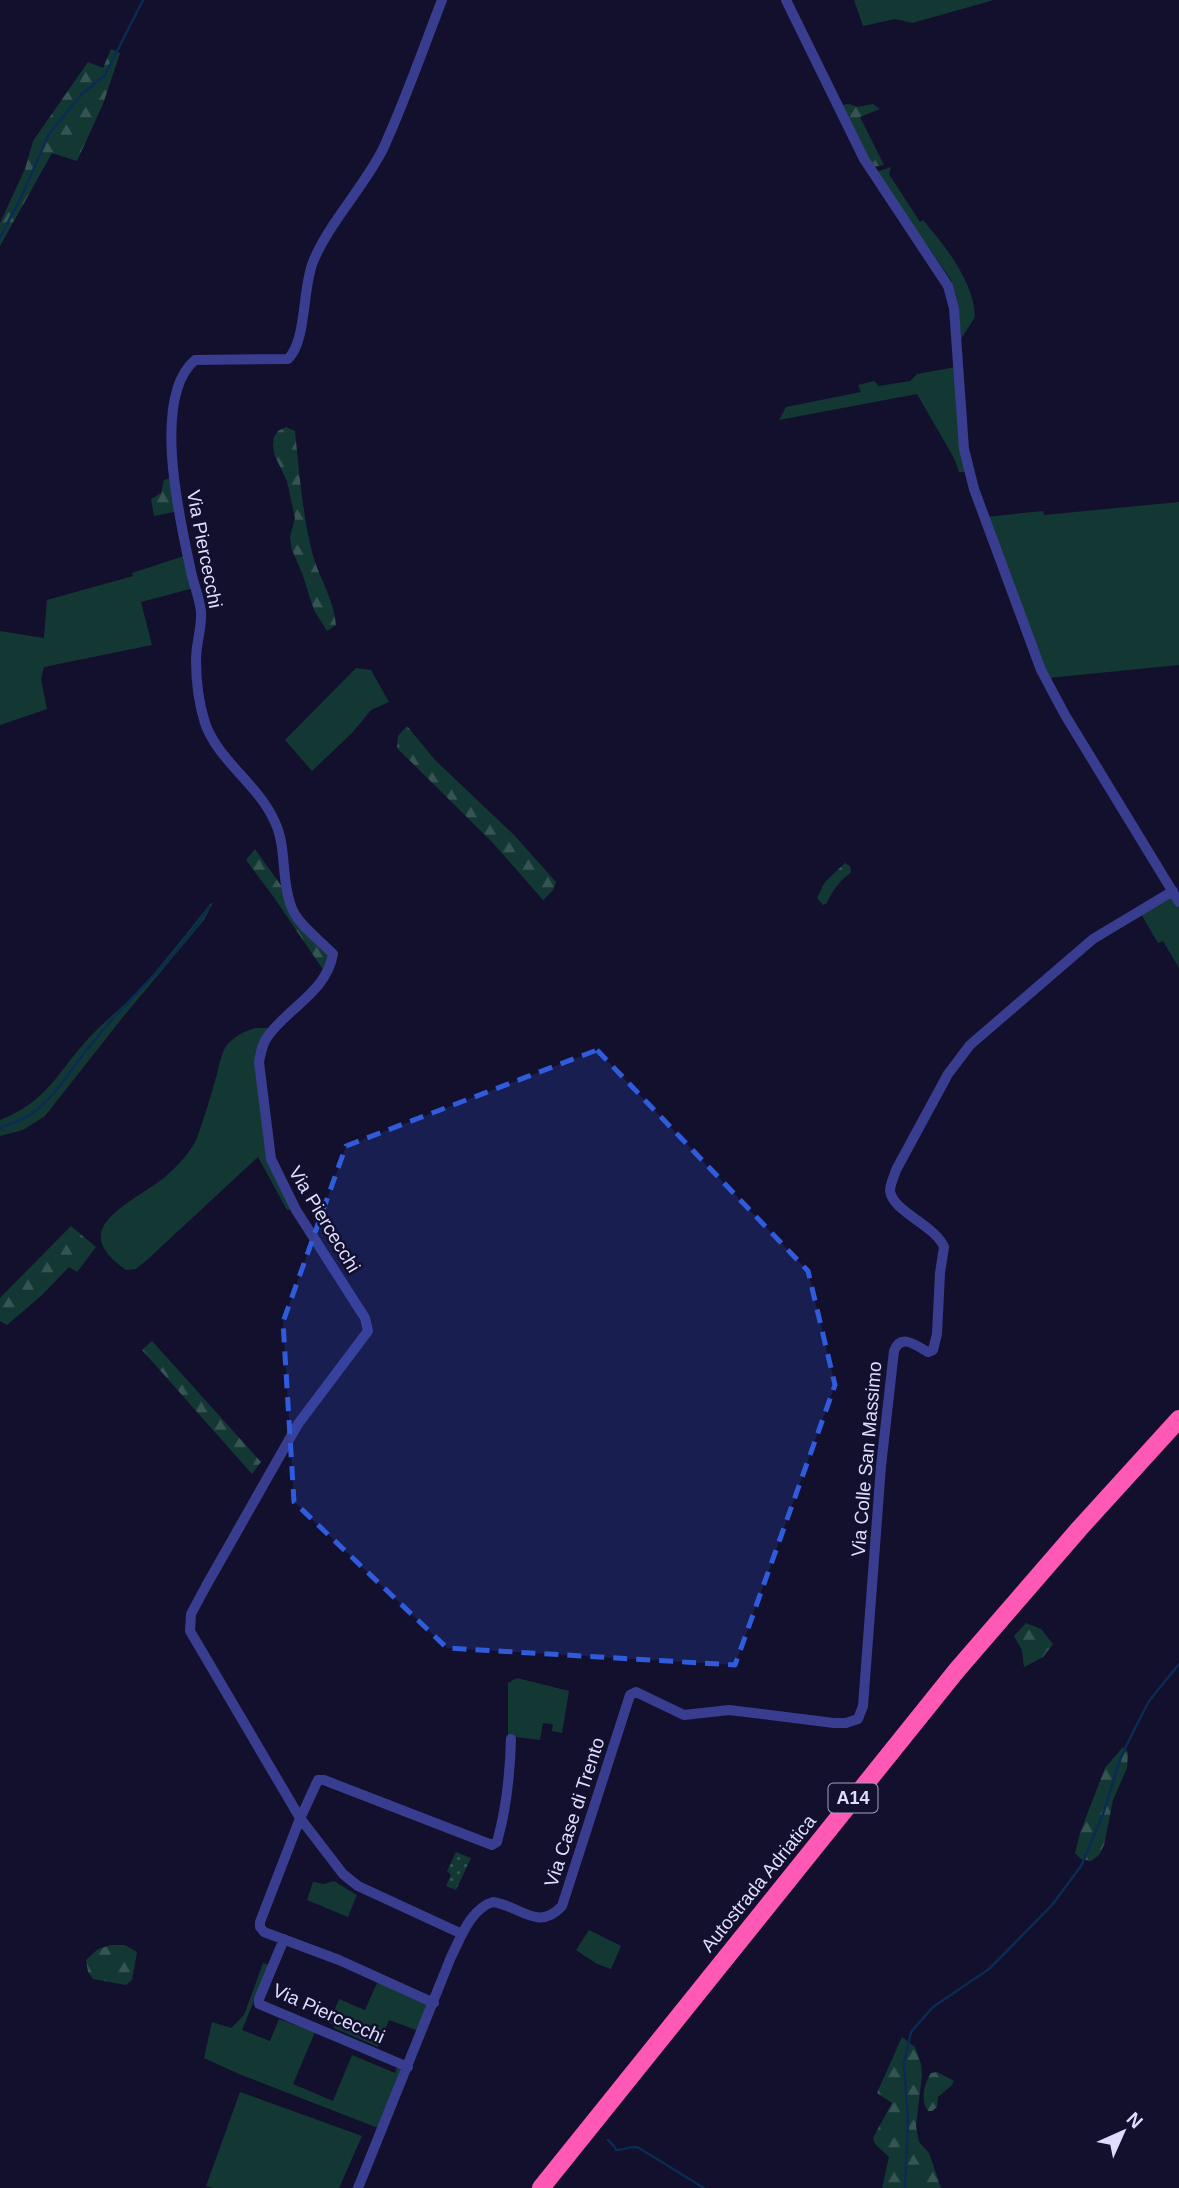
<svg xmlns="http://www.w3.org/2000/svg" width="1179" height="2188" viewBox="0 0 1179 2188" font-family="Arial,sans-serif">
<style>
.grass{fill:#133834}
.forest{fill:url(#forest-firs)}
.garden{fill:url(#garden-dots)}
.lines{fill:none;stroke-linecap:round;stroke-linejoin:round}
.stream{stroke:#0a2b53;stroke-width:2.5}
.minor{stroke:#393d8f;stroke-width:10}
.motorway{stroke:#ff58b5;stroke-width:18}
.marked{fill:#305cdc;fill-opacity:0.2;stroke:#305cdc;stroke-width:5;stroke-dasharray:14 9;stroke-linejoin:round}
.labels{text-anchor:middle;stroke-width:5;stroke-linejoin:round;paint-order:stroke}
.shield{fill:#13102e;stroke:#a1a0c0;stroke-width:2}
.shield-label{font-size:18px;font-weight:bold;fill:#deddff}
.street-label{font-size:19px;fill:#deddff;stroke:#13102e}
</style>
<defs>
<pattern id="forest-firs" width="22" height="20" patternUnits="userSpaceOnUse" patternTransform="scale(1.75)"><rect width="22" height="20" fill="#133834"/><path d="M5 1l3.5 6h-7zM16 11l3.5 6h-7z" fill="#355452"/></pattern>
<pattern id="garden-dots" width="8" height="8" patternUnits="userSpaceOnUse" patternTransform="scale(1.75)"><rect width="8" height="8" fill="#133834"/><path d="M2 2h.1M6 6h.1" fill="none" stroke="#355452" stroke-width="1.8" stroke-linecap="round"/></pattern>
</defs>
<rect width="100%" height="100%" fill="#13102e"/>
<!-- grass -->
<path class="grass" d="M854 0H994L912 23 895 19 863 26Z
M891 167 889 174 920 222 923 220C946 247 974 282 975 317L961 339 958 303 951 280 876 172Z
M956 367 966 472H959L954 458 917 394 779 420 786 407 861 392 858 385 874 381 879 386 910 381 917 374Z
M1179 502V665L1048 678 986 517 1043 511 1044 515Z
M187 555 194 588 141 602 152 645 44 667 41 679 47 709 0 725V631L44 638 47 600 133 576 132 573Z
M356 668 371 670 389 702 371 710 352 733 312 771 285 740Z
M1171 894 1179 908V968L1163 941 1158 943 1141 914Z
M213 903 204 920 123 1017 45 1116 23 1130 0 1136V1120C46 1102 56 1075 86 1041 102 1023 121 1009 137 992 163 964 186 934 210 904Z
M256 1028H270L260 1044 264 1128 294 1209 287 1210 258 1157 148 1259 136 1269 126 1270C64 1227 132 1204 165 1177 177 1167 193 1150 198 1135 205 1115 211 1095 217 1074 219 1066 221 1055 225 1048 232 1037 244 1031 256 1028Z
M517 1678 569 1691 562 1733 552 1731 553 1724 543 1723 540 1740 508 1736V1683Z
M334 1881 357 1895 348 1917 307 1900 313 1882 324 1884Z
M589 1930 621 1946 611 1969 597 1964 576 1950Z
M263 1963 269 1965 242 2030 270 2041 279 2019 315 2032 293 2084 333 2101 352 2055 395 2073 397 2067 404 2069 378 2128 239 2074 204 2058 212 2022 231 2028 244 2015Z
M378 1981 429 2003 419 2031 389 2020 378 2047 334 2028V2025L329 2023 339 1999 365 2010Z
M240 2092 362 2136 339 2188H214L206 2186Z"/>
<!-- forest -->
<path class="forest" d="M111 49 120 53 103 104 77 161 52 153 0 246V223L25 169 33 141 88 62 103 68Z
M849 104 858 107 873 104 880 109 860 117 884 165 873 167 842 105Z
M286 427 295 431C299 470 302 510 311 548 317 575 334 598 336 625L327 631 314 610 302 573 292 550 290 537 295 518 287 481 274 454 273 445 274 437 278 431Z
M171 478 178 511 154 516 151 499 161 493 164 480Z
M407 726 435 760 514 835 556 882 553 890 543 900 493 843 397 748 398 736Z
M255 849 285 891V900L331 954 324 971 273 896 246 860Z
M845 863 850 866 851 872C840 881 832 890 827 903L823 905 817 898 825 882Z
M71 1226 96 1247 77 1272 69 1267 42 1295 7 1325 0 1321V1298Z
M152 1341 261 1462 252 1474 142 1350Z
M1026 1623 1041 1629 1053 1644 1043 1657 1024 1667 1022 1650 1014 1636Z
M1123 1747 1128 1752 1127 1768 1113 1800 1104 1845 1099 1855 1091 1861 1081 1859 1075 1853 1080 1833 1105 1768Z
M111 1945H125L137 1952 132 1980 126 1985 93 1979 88 1972 86 1960 98 1949Z
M902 2037 915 2047 921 2064 922 2075 916 2126 919 2142 929 2153 941 2188H882L889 2157 875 2144 873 2138 892 2103 877 2093Z
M937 2072 954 2081 951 2086 938 2097 937 2107 932 2111H928C920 2101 924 2083 931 2073Z"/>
<!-- garden -->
<path class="garden" d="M456 1852 471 1858 456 1890 446 1886 451 1875 447 1871Z"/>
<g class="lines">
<!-- stream -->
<path class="stream" d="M0 238 24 191 49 134 81 95 105 75 143 0
M0 1128C12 1123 24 1120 34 1112 59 1093 73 1065 93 1042 130 996 177 958 209 907
M608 2140 613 2145
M614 2146 616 2150C624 2151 630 2145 639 2148L704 2188
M905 2188 908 2122 904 2063 911 2032 933 2007 989 1969 1005 1953 1052 1905 1081 1866 1103 1814 1121 1757 1134 1730 1149 1701 1179 1664"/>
<!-- minor -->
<path class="minor" d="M442 0C423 49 405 101 383 149 364 187 328 224 313 262 302 289 307 340 288 359L195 360C150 398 181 525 192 576 195 588 200 600 201 612 202 628 196 643 196 660 196 679 199 704 205 723 218 760 256 783 273 818 288 846 280 877 291 906 297 924 320 940 333 954 327 991 288 1008 268 1036 262 1044 261 1052 259 1062L271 1159 296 1210 365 1318 368 1331 298 1424 206 1586 191 1614 190 1631 300 1818 343 1874 358 1886 462 1934
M786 0 864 159 948 286 954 308 964 449 974 489 1041 670 1065 715 1179 902
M284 1939 259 1999V2004L408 2067
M434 2003 339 1960 264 1932 260 1927V1922L299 1821 318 1780H324L492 1845 497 1842C507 1807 510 1775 511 1739
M358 2188 451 1957C460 1939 471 1908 493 1902 521 1906 538 1932 562 1906L630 1695 636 1692 684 1715 729 1710 834 1723H846L858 1719 863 1706 881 1466 894 1351C901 1333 915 1345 928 1352L933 1350 937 1334 940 1273 944 1247C935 1225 893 1212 890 1191 890 1184 894 1177 896 1170L948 1074 970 1045 1093 939 1173 891"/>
<!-- motorway -->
<path class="motorway" d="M541 2188 957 1670 1079 1529 1179 1419"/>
</g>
<!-- marked area -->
<path class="marked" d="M597 1050 808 1271 835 1385 735 1665 447 1648 294 1502 283 1322 346 1146Z"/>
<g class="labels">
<!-- shield labels -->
<rect class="shield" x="828.5" y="1783.5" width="49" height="29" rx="5"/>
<g class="shield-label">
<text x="853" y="1804">A14</text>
</g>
<!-- street labels -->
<g class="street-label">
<text transform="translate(205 549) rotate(79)" y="7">Via Piercecchi</text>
<text transform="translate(325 1219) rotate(59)" y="7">Via Piercecchi</text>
<text transform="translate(866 1459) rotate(-85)" y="7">Via Colle San Massimo</text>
<text transform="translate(574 1812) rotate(-72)" y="7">Via Case di Trento</text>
<text transform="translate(758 1883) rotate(-51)" y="7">Autostrada Adriatica</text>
<text transform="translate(329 2013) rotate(24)" y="7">Via Piercecchi</text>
</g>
</g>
<!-- north arrow -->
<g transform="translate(1123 2132) rotate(45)" stroke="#13102e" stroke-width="5" paint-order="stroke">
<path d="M0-5L12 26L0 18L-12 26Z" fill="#deddff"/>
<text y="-10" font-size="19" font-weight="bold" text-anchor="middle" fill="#deddff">N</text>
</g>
</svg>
